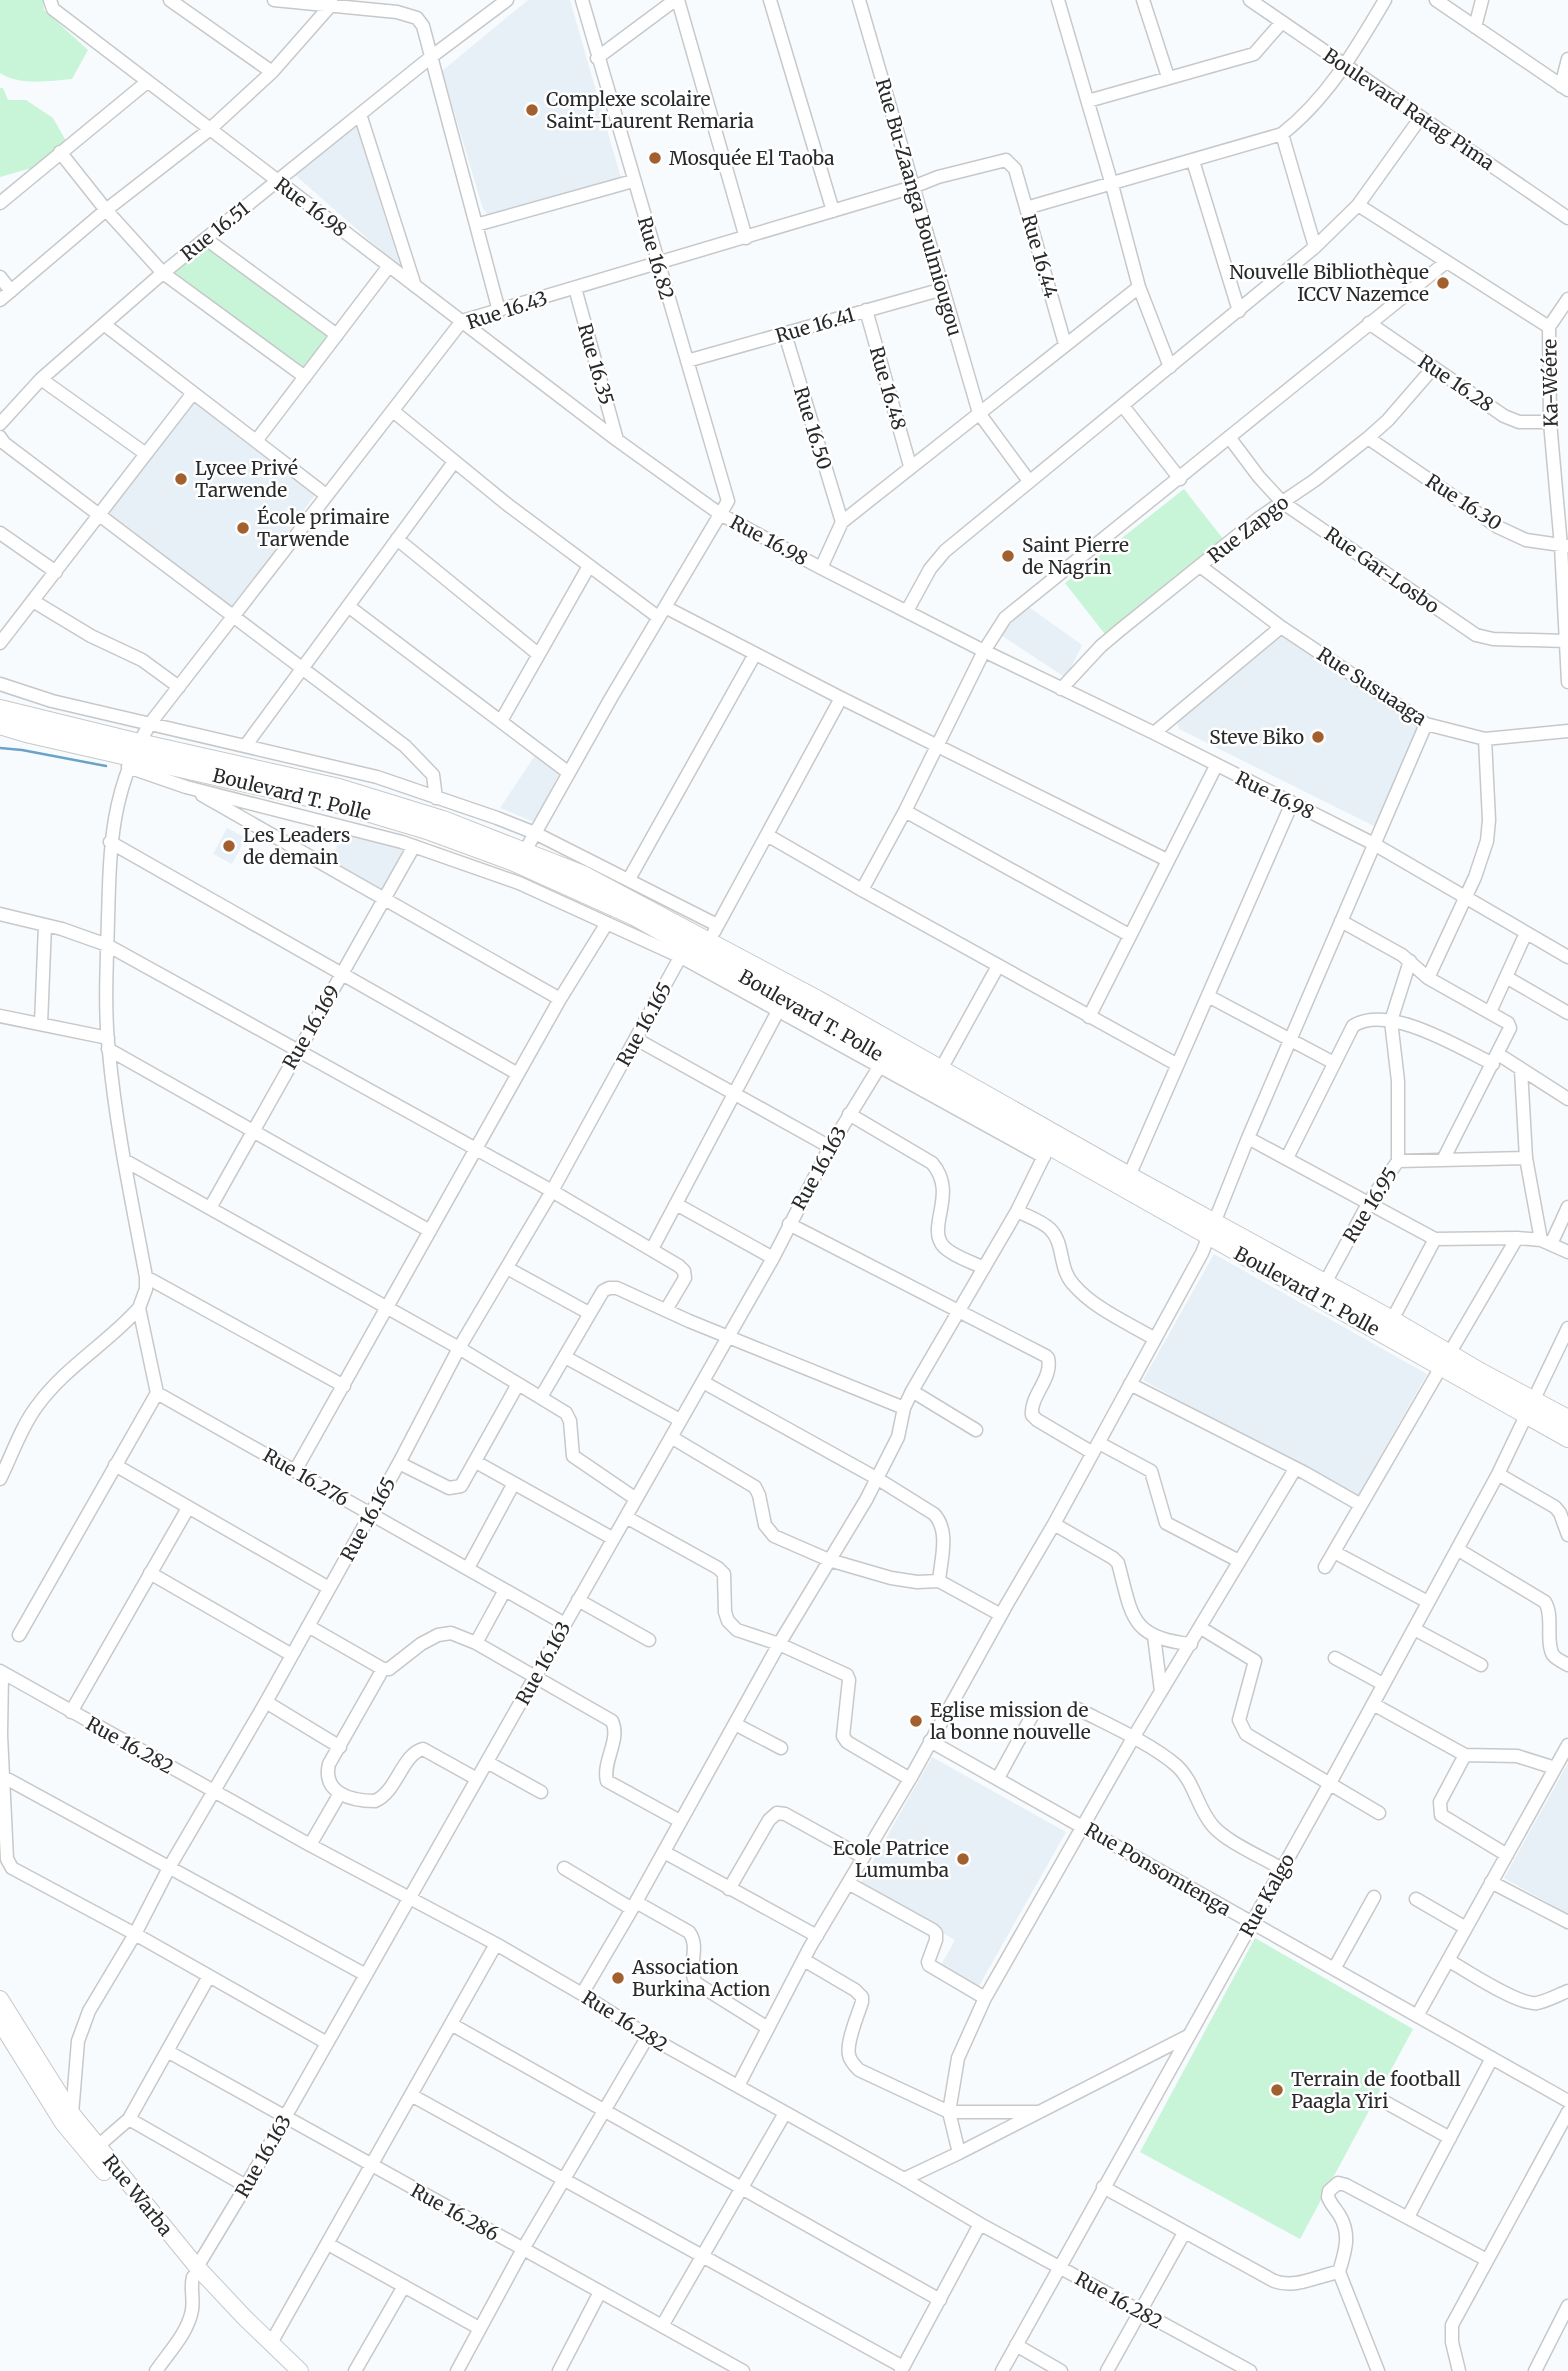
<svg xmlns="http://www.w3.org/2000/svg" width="1568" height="2371" viewBox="0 0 1568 2371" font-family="Merriweather,serif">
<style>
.built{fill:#e7f0f7}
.green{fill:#c8f4d7}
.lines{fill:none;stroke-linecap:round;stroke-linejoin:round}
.stream{stroke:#69a3c7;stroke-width:2.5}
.minor-casing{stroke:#c6c8ca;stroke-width:15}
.major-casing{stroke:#c6c8ca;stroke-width:18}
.highway-casing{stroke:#c6c8ca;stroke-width:20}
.minor{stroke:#fff;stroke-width:12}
.major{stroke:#fff;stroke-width:16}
.highway{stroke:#fff;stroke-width:18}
.poi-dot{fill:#a3602f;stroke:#fff;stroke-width:2.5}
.labels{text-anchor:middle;stroke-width:5;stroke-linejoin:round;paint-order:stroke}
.poi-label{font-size:19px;fill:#28292a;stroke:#fff;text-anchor:start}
.street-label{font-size:19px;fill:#28292a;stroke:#fff}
</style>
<rect width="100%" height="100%" fill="#f8fbfd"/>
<!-- built -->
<path class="built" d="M528 0H570L621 178 488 215 483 209 442 71Z
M356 125 380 202 401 268 294 174Z
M192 399 317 492 232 610 170 565 107 512Z
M1026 605 1082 645 1066 678 1001 635Z
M1282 636 1291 639 1418 725 1376 827 1179 729 1177 722Z
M536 754 560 772 534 822 500 808Z
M227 828 246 838 232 864 213 854Z
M341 829 407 849 384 893 332 865Z
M1214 1254 1427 1374 1356 1500 1143 1380Z
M932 1757 1066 1832 978 1988 940 1967 955 1940 859 1886Z
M1568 1763V1914L1504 1878Z"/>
<!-- green -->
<path class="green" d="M0 0H43L44 10 88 50 72 79C49 81 20 86 0 73Z
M0 88H3L8 100H26L53 118 66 141 42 165 0 177Z
M207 247 329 336 304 370 172 274Z
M1184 489 1227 544 1108 638 1065 583Z
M1255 1938 1413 2029 1300 2239 1140 2152Z"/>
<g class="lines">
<!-- stream -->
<path class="stream" d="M0 748 22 750 106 766"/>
<defs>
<path id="minor" d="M50 0 53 9 617 440 720 514 821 568 984 651 1154 733 1374 844 1568 957
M170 0 272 72
M274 0 397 12 417 18 423 26 499 311
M678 0 746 238
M770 0 833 211
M859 0 979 413 1029 481
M1058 0 1112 185 1139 287 1170 367
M1143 0 1168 77
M1250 0 1568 218
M1436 0 1568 90
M1475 27 1482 0
M597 58 675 0
M1561 86 1568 59
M1088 101 1254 54 1282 22
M360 114 415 286
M1282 134 1315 247
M60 152 106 210 163 273 305 377
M1193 161 1239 311
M0 203 147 82
M1358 205 1549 327
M1026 208 1282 134C1327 99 1356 49 1385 0
M476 225 633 181
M206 239 337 335
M0 277 11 291
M575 288 617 440
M1568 299 1549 327 1550 422 1561 546 1568 682
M0 300 106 210 209 130 272 72 331 5V0
M866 310 910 466
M1369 323 1504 416 1519 422H1550
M105 325 326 495
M785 334 842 522
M687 361 943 289
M41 379 146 454
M1123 406 1180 479
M393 411 508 505 658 617
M0 424 41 379 158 277 431 57 507 0
M0 437 4 443 405 746 433 775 436 798
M1229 437 1259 477 1282 502 1476 635 1493 639 1566 641
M1368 438 1498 527 1526 540 1568 546
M256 441 389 266
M0 533 56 572
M397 539 538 654
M1200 566 1281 627 1426 724 1485 739 1568 731
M821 568 842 522 1139 287
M33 601 91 636 142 660 179 687
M348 606 569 773
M665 607 841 698 1167 860
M907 611 930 569 945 551 1315 247 1358 205 1421 117
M0 643 193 393
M0 684 52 701 377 777 497 818 535 833 717 925
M1061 689 1101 646 1120 630 1259 518 1315 480 1368 438 1388 420 1433 368
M501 721 589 566
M1154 733 1281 627
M246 745 454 462
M128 767 186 787 402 842 519 883 681 957 1044 1157
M202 795 560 999
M905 811 1129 935
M767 835 862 890 1176 1064
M110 842 518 1074
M525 851 611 698 728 501 582 0
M629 879 755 654
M862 890 905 811 984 651 1005 618 1445 263
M0 914 62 929 107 945 552 1191 679 1266 684 1271 685 1278 666 1310
M1341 921 1402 955 1428 978 1475 877 1487 841 1489 820 1485 739
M714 932 841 698
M1506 977 1568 1013
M1428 978 1508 1023 1510 1028 1443 1160
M1208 996 1334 1063
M1490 1012 1526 933
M0 1016 108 1038
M1089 1017 1216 766
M41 1024 45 925
M636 1039 830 1147
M108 1049 430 1231
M1498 1054 1568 1099
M941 1069 998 966
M1521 1070 1526 1158 1541 1240
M849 1114 932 1163C959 1194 925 1227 944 1247 954 1257 972 1262 984 1268
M1248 1138 1435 1239 1517 1238 1541 1240 1568 1252
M1287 1158 1353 1026C1388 1003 1460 1048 1493 1064
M124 1160 459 1348 566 1413 570 1421 573 1456 636 1499
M1398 1161 1526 1158
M1129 1176 1292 803
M676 1204 773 1258
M210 1208 414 846
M1017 1211C1027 1216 1042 1221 1050 1229 1065 1244 1058 1267 1073 1284 1093 1308 1128 1323 1155 1339
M789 1224 1046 1356 1048 1358C1053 1379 1030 1395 1032 1415L1037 1420 1093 1453
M1551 1244 1568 1207
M652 1249 778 1011
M507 1268 589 1313
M146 1277 344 1386
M1325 1283 1369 1202 1398 1161V1081L1391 1021 1410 961
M1392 1320 1435 1239
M1449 1354 1517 1238
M565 1357 680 1420
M703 1382 878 1479 934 1514C950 1531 941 1559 939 1581
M1130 1384 1305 1473 1361 1505
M912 1391 976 1430
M157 1393 565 1624
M541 1397 603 1291 609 1288H617L689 1321 904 1408
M671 1437 755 1487 759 1495 765 1525 774 1536 829 1560 891 1578 917 1582 939 1581 1001 1615
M1099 1443 1151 1471 1166 1523 1239 1561
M476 1462 612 1538
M399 1463 449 1488 461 1486 518 1384
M115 1465 329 1588
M295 1471 560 999 607 923
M1498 1474 1555 1507 1560 1513 1568 1535
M0 1479C12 1455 21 1427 37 1406 65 1367 108 1343 139 1308
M626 1517 718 1568 724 1574 725 1612 728 1621 737 1630 779 1644 847 1675 849 1680 843 1736 847 1742 910 1779
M1054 1524 1113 1558 1118 1563C1132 1614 1129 1638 1191 1644
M1457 1549 1545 1602C1554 1616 1545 1641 1553 1655 1556 1659 1563 1662 1568 1665
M1334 1552 1428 1602
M1325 1567 1441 1367
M468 1568 514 1483
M150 1573 292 1655
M578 1600 649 1640
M308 1626 383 1669H389L421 1644 438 1635 451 1633 476 1643 612 1721C621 1740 602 1761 607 1781L680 1821
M1201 1628 1255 1661 1239 1720 1246 1734 1379 1813
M1414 1629 1481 1665
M19 1635 157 1393 139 1308 146 1289V1277C132 1202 116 1128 109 1052 104 1010 107 961 108 919 110 844 111 792 149 725L462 321 913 187 938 177 1006 160 1015 169 1065 344
M1154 1636 1161 1691
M476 1643 505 1590
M1335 1658 1383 1684
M383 1669 329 1764C322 1793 351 1801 375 1801 397 1792 402 1754 423 1749L477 1779
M0 1671 310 1845 496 1944 582 1994 648 2036 904 2179 980 2224 1250 2371
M2 1673 1 1735 7 1859 12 1868 135 1934 327 2043
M266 1702 340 1747
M1373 1704 1465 1755 1517 1756 1555 1768
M1078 1709C1109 1725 1152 1744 1177 1766 1195 1783 1197 1808 1213 1826 1228 1843 1262 1857 1282 1869
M71 1712 188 1508
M735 1724 781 1748
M930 1741 1568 2101
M1465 1755 1440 1802 1441 1815 1507 1855
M487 1762 541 1792
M0 1775 366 1975
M998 1778 1034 1712
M310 1845 339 1795
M664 1852 817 1936
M564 1868 632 1909
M1491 1882 1568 1922
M848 1883 933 1930 936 1933V1940L928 1962 929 1965 985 1998
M729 1889 769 1820 777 1813 785 1814 863 1857
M1416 1899 1466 1928
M636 1902 689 1932C701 1948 686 1966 696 1983L768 2028
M804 1960 855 1990 862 1997V2002C858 2015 846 2042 849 2055 850 2061 855 2066 859 2070L949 2112 959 2153
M1448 1960C1465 1970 1519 2006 1537 2003 1547 2001 1558 1995 1568 1991
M1334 1969 1374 1897
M582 1994 632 1909 779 1644 866 1500 898 1437 904 1408 912 1391 1017 1211 1046 1152
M1417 2016 1568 1745
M451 2024 940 2300
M167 2051 743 2371
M738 2086 810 1947 910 1779 1007 1604 1054 1524 1202 1253 1248 1138 1426 724
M411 2095 903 2367
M1385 2102 1450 2138
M1039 2112H949L958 2058 985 1998 1133 1738 1295 1469
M72 2114 78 2041 89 2011 135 1934 170 1866 266 1702 399 1463 459 1348 552 1191 689 941
M129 2119 246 2186
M98 2146 129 2119 208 1978
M904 2179 959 2153 1188 2036
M1103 2187 1274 2281C1296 2289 1316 2276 1339 2272L1378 2371
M1408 2217 1492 2058
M328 2244 479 2328
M197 2267 246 2186 728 1337 773 1258 830 1147 889 1051
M1339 2272C1345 2252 1351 2235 1340 2216 1336 2209 1331 2205 1328 2197L1329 2191 1338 2183 1346 2185 1487 2260
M662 2326 785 2113
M271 2343 496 1944
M1016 2345 1061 2371
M156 2371C169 2352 188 2333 192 2310 194 2298 190 2288 193 2277
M355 2371 404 2286
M457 2371 523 2249 648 2036
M559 2371 600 2292
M901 2371 980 2224
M1002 2371 1330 1783 1498 1474 1568 1328
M1107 2371 1184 2233
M1459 2371 1452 2342V2325L1568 2112
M1535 2371 1568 2306"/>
<path id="major" d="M0 1999 72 2114 197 2267 245 2318 300 2371
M0 2022 63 2123 104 2172"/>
<path id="highway" d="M0 709 139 743 339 788 443 820 583 875 818 1000 1129 1176 1392 1320 1480 1372 1568 1419
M0 725 26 733 343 805 430 831 512 861 634 916 885 1057 1050 1146 1568 1438"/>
</defs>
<!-- minor casing -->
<use href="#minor" class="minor-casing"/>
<!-- major casing -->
<use href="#major" class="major-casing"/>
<!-- highway casing -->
<use href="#highway" class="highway-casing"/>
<!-- minor -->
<use href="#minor" class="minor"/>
<!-- major -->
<use href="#major" class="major"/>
<!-- highway -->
<use href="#highway" class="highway"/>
</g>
<!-- markers -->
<g class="poi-dot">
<circle cx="532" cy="110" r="7"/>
<circle cx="655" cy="158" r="7"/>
<circle cx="1443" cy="283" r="7"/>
<circle cx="181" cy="479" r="7"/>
<circle cx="243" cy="528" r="7"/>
<circle cx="1008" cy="556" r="7"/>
<circle cx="1318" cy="737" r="7"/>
<circle cx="229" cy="846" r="7"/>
<circle cx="916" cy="1721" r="7"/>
<circle cx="963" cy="1859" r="7"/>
<circle cx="618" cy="1978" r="7"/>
<circle cx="1277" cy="2090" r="7"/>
</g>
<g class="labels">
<!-- poi labels -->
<g class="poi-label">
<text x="546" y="106">Complexe scolaire<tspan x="546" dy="22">Saint-Laurent Remaria</tspan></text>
<text x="669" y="165">Mosquée El Taoba</text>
<text x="1429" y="279" text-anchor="end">Nouvelle Bibliothèque<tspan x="1429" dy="22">ICCV Nazemce</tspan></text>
<text x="195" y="475">Lycee Privé<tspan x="195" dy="22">Tarwende</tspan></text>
<text x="257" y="524">École primaire<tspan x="257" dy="22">Tarwende</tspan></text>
<text x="1022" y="552">Saint Pierre<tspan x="1022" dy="22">de Nagrin</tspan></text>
<text x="1304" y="744" text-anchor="end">Steve Biko</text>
<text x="243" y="842">Les Leaders<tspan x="243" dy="22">de demain</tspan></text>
<text x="930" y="1717">Eglise mission de<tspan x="930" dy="22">la bonne nouvelle</tspan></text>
<text x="949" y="1855" text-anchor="end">Ecole Patrice<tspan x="949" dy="22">Lumumba</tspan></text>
<text x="632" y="1974">Association<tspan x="632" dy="22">Burkina Action</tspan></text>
<text x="1291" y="2086">Terrain de football<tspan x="1291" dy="22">Paagla Yiri</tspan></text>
</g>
<!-- street labels -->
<g class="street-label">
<text transform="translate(1409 109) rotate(34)" y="7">Boulevard Ratag Pima</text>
<text transform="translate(311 207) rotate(37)" y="7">Rue 16.98</text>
<text transform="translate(919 207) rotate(74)" y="7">Rue Bu-Zaanga Boulmiougou</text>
<text transform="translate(215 231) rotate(-39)" y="7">Rue 16.51</text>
<text transform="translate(1040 256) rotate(74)" y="7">Rue 16.44</text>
<text transform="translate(656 258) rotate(74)" y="7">Rue 16.82</text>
<text transform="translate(507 310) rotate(-18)" y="7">Rue 16.43</text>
<text transform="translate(815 325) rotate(-16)" y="7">Rue 16.41</text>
<text transform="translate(596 364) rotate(74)" y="7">Rue 16.35</text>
<text transform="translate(1456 383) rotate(34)" y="7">Rue 16.28</text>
<text transform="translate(1550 383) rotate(-91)" y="7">Ka-Wéére</text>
<text transform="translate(888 388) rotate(74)" y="7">Rue 16.48</text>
<text transform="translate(813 428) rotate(73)" y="7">Rue 16.50</text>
<text transform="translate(1464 502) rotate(33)" y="7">Rue 16.30</text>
<text transform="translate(1248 529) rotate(-38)" y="7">Rue Zapgo</text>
<text transform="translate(769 540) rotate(28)" y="7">Rue 16.98</text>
<text transform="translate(1382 570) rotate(35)" y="7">Rue Gar-Losbo</text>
<text transform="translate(1372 686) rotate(33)" y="7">Rue Susuaaga</text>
<text transform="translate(292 794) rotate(14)" y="7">Boulevard T. Polle</text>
<text transform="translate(1275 795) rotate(26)" y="7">Rue 16.98</text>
<text transform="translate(811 1015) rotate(30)" y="7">Boulevard T. Polle</text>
<text transform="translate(644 1024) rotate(-61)" y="7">Rue 16.165</text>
<text transform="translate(311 1027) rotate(-60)" y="7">Rue 16.169</text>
<text transform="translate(819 1168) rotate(-61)" y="7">Rue 16.163</text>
<text transform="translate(1370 1205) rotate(-58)" y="7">Rue 16.95</text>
<text transform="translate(1307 1291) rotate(29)" y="7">Boulevard T. Polle</text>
<text transform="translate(306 1477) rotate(30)" y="7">Rue 16.276</text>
<text transform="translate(368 1519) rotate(-61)" y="7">Rue 16.165</text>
<text transform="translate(543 1663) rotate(-61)" y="7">Rue 16.163</text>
<text transform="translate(130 1745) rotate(29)" y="7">Rue 16.282</text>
<text transform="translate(1158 1869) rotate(30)" y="7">Rue Ponsomtenga</text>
<text transform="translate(1267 1895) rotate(-61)" y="7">Rue Kalgo</text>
<text transform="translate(625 2021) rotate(32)" y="7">Rue 16.282</text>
<text transform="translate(263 2156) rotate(-60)" y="7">Rue 16.163</text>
<text transform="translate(138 2195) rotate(51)" y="7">Rue Warba</text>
<text transform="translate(455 2212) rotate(29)" y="7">Rue 16.286</text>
<text transform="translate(1119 2300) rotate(29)" y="7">Rue 16.282</text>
</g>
</g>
</svg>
